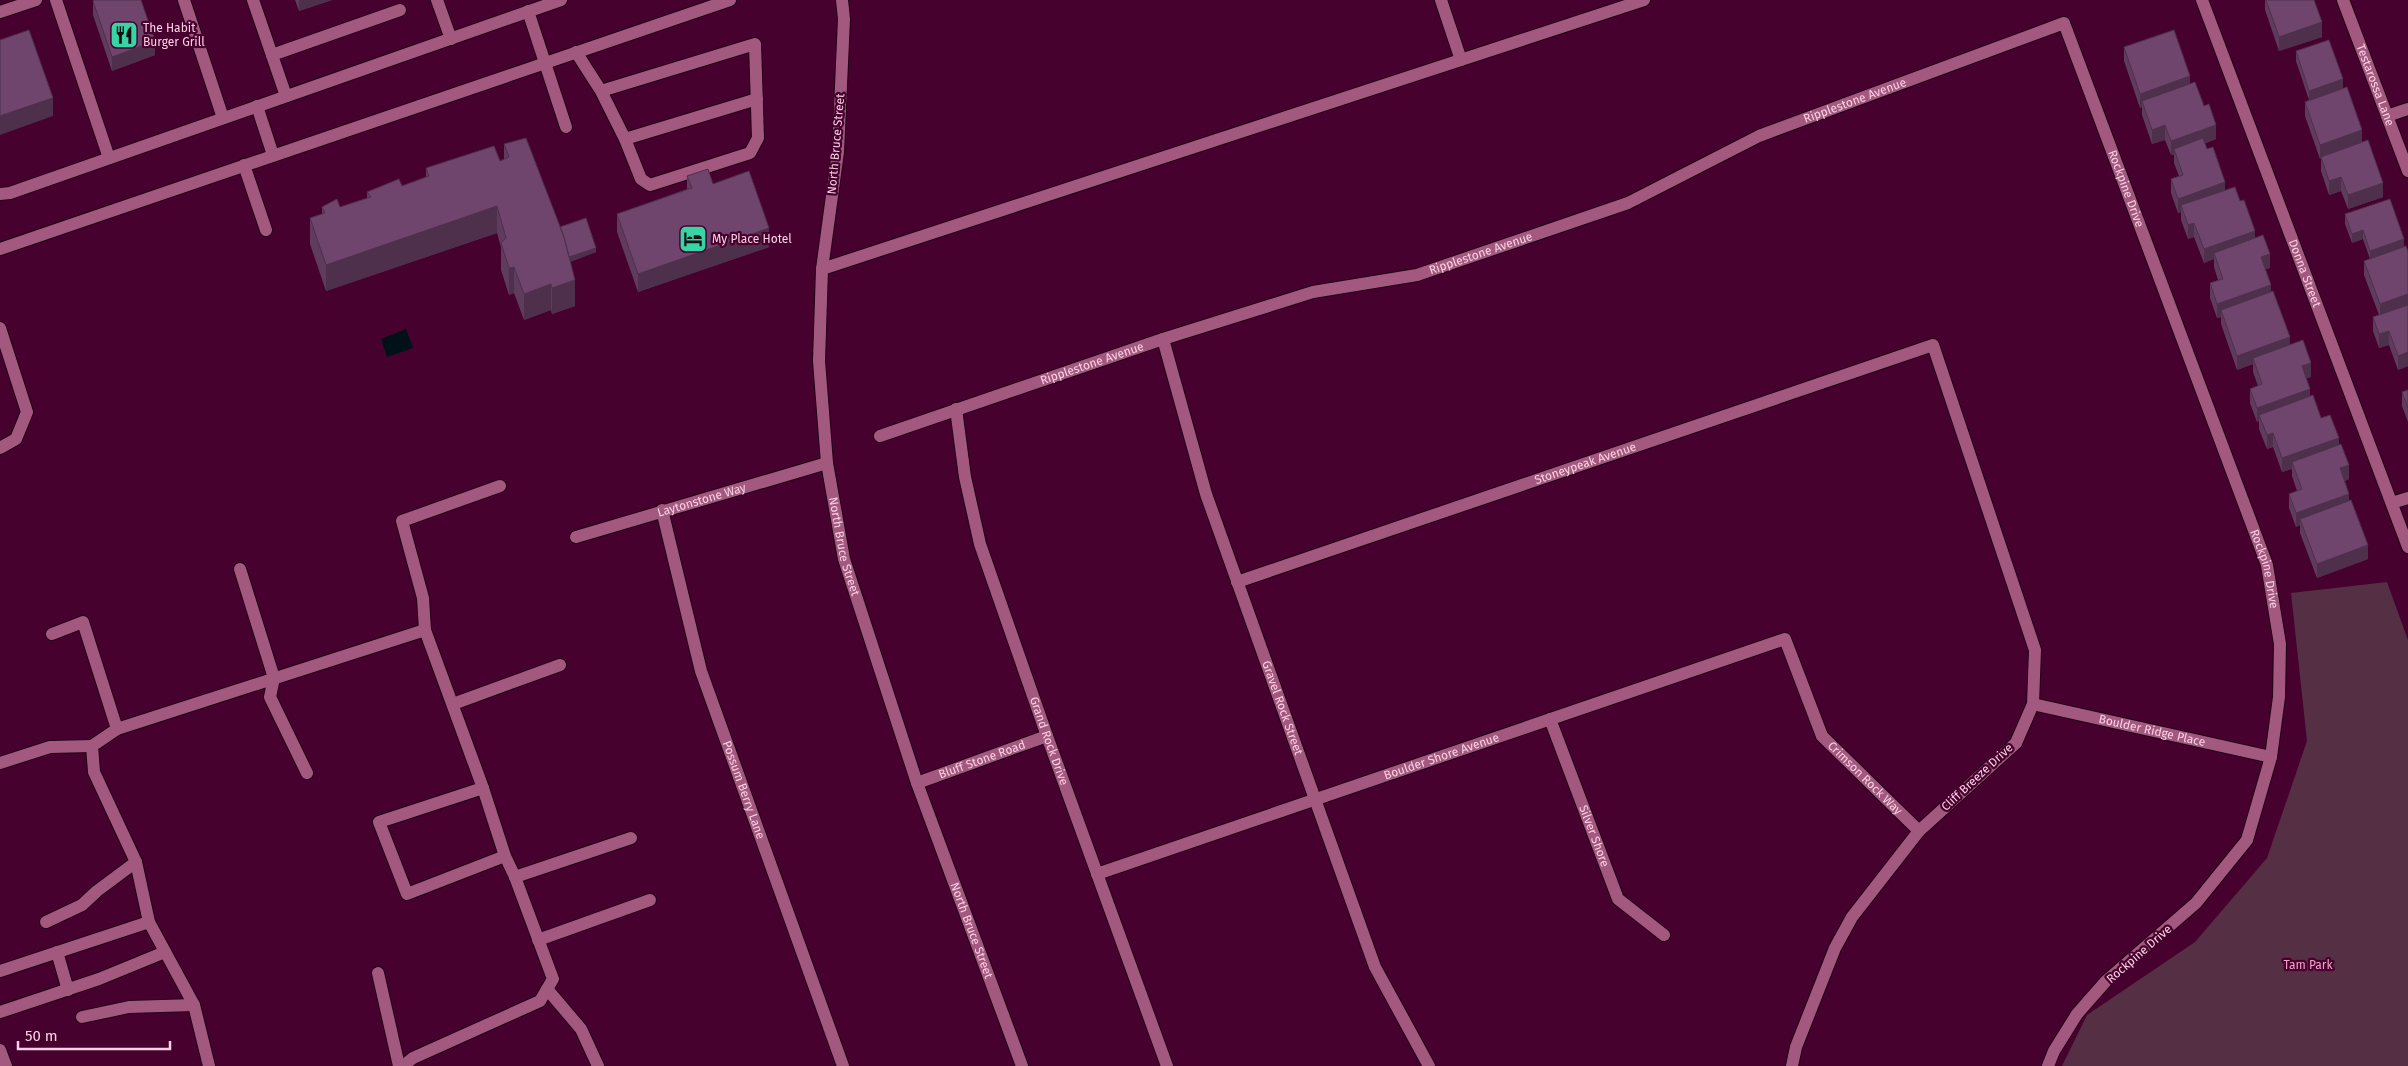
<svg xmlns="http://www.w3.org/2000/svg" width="2408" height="1066" viewBox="0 0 2408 1066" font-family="'Fira Sans',sans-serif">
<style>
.green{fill:#552f43}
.water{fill:#001119}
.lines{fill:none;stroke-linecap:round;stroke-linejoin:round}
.minor-casing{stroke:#210113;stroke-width:14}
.minor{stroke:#a2587f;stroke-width:12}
.wall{fill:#5f3b5e}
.shaded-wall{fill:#4e304c}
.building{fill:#6f456d;stroke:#4e304c}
.labels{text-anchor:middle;stroke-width:4.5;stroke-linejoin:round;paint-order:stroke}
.poi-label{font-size:12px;fill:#fcd1e5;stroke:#47012e;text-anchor:start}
.street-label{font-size:12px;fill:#fcd1e5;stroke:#47012e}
.park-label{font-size:12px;fill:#f7a2cd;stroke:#47012e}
</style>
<rect width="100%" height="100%" fill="#47012e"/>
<!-- green -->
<path class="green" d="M2387 582 2408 640V1066H2062L2087 1015 2195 942 2267 858 2307 741 2291 593Z"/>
<!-- water -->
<path class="water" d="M406 329 413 348 387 357 381 339Z"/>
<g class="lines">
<defs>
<g id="minor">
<path d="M56 0 109 158"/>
<path d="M184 0 223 118"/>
<path d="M253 0 286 96"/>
<path d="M437 0 451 39"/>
<path id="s1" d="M842 0 844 19 838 152 822 269 819 361 827 463 844 559 917 783 1022 1066"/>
<path d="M1441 0 1461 60"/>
<path id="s2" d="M2202 0 2408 547"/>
<path id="s3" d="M2343 0 2408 171"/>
<path d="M528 11 566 127"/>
<path d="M0 12 36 0"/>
<path d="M576 52 601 91 755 44 758 138 750 153 650 185 641 179 625 139 601 91"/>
<path d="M272 55 400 10"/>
<path d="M257 106 273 155"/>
<path d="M2387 116 2408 109"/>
<path d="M625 139 757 99"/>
<path d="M244 165 266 230"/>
<path d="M0 194 10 193 561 0"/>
<path d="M0 249 730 0"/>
<path d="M822 269 1644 0"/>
<path d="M0 328 27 412 16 439 0 448"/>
<path id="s4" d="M1163 339 1206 494 1375 967 1429 1066"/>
<path id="s5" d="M956 409 965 477 980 544 1047 736 1167 1066"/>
<path id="s6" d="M880 436 1163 339 1313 292 1417 275 1628 203 1759 136 2064 23 2267 565 2280 644 2279 697 2271 757 2247 840 2196 903 2106 981 2077 1014 2054 1051 2048 1066"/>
<path d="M2392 503 2408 498"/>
<path id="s7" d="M662 510 701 671 843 1066"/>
<path id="s8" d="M576 537 827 463"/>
<path d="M240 569 274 678 270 697 307 773"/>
<path id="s9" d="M1237 582 1933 345 2035 650 2033 704 2016 743 1919 831 1852 917 1835 948 1796 1047 1792 1066"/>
<path d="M425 630 423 598 402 521 500 486"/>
<path d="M52 634 83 622 117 729"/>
<path d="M453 704 560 665"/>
<path id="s10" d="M2033 704 2271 757"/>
<path id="s11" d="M1550 719 1618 899 1664 935"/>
<path d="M0 763 50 747 92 746"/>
<path id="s12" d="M917 783 1047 736"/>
<path d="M483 788 379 822 407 894 505 856"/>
<path id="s13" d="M1097 874 1785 639 1822 736 1919 831"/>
<path d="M515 877 631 838"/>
<path d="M46 922 82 905 97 891 136 862"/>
<path d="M538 940 650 900"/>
<path d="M57 952 68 990"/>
<path d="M0 971 149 922"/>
<path d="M378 973 399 1066"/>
<path d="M547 989 581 1029 598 1066"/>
<path d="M0 1012 99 979 165 952"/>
<path d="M82 1017 129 1007 194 1005"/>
<path d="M0 1050 6 1066"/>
<path d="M209 1066 194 1005 149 922 136 862 94 772 92 746 117 729 425 630 483 788 505 856 515 877 553 979 540 1001 413 1058 403 1066"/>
</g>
</defs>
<!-- minor casing -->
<use href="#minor" class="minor-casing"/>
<!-- minor -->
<use href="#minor" class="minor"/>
</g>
<!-- wall -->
<path class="wall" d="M295 0H332L299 11Z
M2265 0H2314L2322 37 2279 51 2265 10Z
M93 1 155 55 112 71 93 15Z
M2124 47 2190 84 2216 139 2204 144 2207 149 2225 190 2240 201 2255 238 2270 268 2265 269 2271 291 2290 344 2311 377 2306 378 2310 396 2321 418 2339 445 2349 479 2345 481 2349 501 2368 559 2317 578 2300 533V525L2296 527 2289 508V494L2297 491 2292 476V469L2282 472 2273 447 2267 449 2259 429V421L2257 422 2250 403V389L2258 386 2253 372V364L2237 370 2221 324V317L2217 318 2210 298V283L2218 280 2214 267V259L2204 263 2194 237 2188 239 2181 220V212L2178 213 2171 193V179L2179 176 2174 163V155H2171L2165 140 2152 144 2142 115V107L2140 108 2124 61Z
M2296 51 2343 89 2362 142 2383 197 2348 209 2341 191 2329 195 2321 171V159H2320L2305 116V102L2309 100 2296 61Z
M504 144 560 227 596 252 570 262 575 306 552 314 551 310 524 320 514 293 509 295 501 270V247L497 233 326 291 310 244V218L322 214V207H340L367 198V192L402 186 426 177V168L500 161 504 159Z
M687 176 713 184 769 247 638 292 617 232V214L687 189Z
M2345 214 2404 247 2408 252V366L2398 370 2389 345 2379 348 2373 331V317L2379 315 2364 275V261L2370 259 2363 239 2352 243 2345 224Z
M2408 390V422L2402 406V392Z"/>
<!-- shaded-wall -->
<path class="shaded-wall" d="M299 0H332L299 11Z
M2322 22V37L2279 51V37Z
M155 41V55L112 71V57Z
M2190 76V90L2142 101V107L2140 108V94Z
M2343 79V89L2309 101V91Z
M53 98V116L0 135V116Z
M2165 125V140L2152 144V130Z
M2216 125V139L2175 154 2174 149V155H2171V141Z
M2362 130V144L2321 157V159H2320V145Z
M2341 177V191L2329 195V181Z
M2225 182V196L2181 205V212L2178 213V199Z
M2383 183V197L2348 209V195Z
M497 206V233L326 291V265Z
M2194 223V237L2188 239V225Z
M769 228V247L638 292V274Z
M2363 230V239L2352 243V234Z
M2255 231V245L2214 253V259L2204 263V249Z
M2404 239V248L2370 260V251Z
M596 248V252L564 264V259Z
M2270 254V268L2261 271V257Z
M514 267V293L509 295V268Z
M575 280V306L552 314V288Z
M551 284V310L524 320V294Z
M2271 285V299L2221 310V317L2217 318V304Z
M2408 294V308L2380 318V304Z
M2389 331V345L2379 348V334Z
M2290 337V351L2253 358V364L2237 370V356Z
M2408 352V366L2398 370V356Z
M2311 363V377L2302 380V366Z
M2310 389V403L2259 415V421L2257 422V408Z
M2273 433V447L2267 449V435Z
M2339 438V452L2292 462V469L2282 472V458Z
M2349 465V479L2340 482V468Z
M2349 494V508L2300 519V525L2296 527V513Z
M2368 545V559L2317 578V564Z"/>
<!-- building -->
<path class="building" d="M94 0H141L155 41 112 57 93 1Z
M2266 0H2314L2322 22 2279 37Z
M29 30 53 98 0 116V40Z
M2174 30 2190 76 2140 94 2124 47Z
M2329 40 2343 79 2309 91 2296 51Z
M2195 82 2204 106 2209 104 2216 125 2171 141 2165 125 2152 130 2142 101Z
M2347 87 2362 130 2320 145 2305 102Z
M526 138 564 237 575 280 552 288 551 284 524 294 514 267 509 268 501 243 506 238 497 206 326 265 310 218 325 213 322 207 337 199 340 207 371 197 367 192 399 179 402 186 429 176 426 168 494 146 500 161 509 157 504 144Z
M2203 138 2207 149 2213 147 2225 182 2178 199 2171 179 2183 175 2174 149Z
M2368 140 2383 183 2348 195 2341 177 2329 181 2321 157Z
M708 169 713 184 749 171 769 228 638 274 617 214 692 188 687 176Z
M2235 187 2240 201 2244 200 2255 231 2204 249 2194 223 2188 225 2181 205Z
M2390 199 2404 239 2370 251 2363 230 2352 234 2345 214Z
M586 218 596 248 569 257 564 237 560 227Z
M2263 235 2270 254 2261 257 2271 285 2217 304 2210 283 2223 279 2214 253Z
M2406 246 2408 252V294L2380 304 2364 261Z
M2273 291 2290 337 2237 356 2221 310Z
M2408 305V352L2398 356 2389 331 2379 334 2373 317Z
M2303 340 2311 363 2302 366 2310 389 2257 408 2250 389 2262 384 2253 358Z
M2408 390V408L2402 392Z
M2313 395 2321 418 2330 415 2339 438 2282 458 2273 433 2267 435 2259 415Z
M2341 444 2349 465 2340 468 2349 494 2296 513 2289 494 2302 489 2292 462Z
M2351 500 2368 545 2317 564 2300 519Z"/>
<!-- icons -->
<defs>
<symbol id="restaurant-square" viewBox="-11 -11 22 22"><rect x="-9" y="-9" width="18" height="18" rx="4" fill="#38d4a6" stroke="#47012e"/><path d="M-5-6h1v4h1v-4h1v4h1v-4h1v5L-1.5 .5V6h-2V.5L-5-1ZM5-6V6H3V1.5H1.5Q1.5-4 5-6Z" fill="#111"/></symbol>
<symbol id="hotel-square" viewBox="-11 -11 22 22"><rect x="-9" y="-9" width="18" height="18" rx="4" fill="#38d4a6" stroke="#47012e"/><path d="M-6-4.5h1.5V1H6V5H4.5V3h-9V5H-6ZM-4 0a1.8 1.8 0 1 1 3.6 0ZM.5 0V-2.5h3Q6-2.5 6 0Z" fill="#111"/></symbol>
</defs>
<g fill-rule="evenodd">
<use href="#restaurant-square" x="108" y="19" width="32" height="32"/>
<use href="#hotel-square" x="677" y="223" width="32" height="32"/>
</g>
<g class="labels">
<!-- poi labels -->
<g class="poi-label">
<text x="143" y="32">The Habit<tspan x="143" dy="14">Burger Grill</tspan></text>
<text x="712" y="243">My Place Hotel</text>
</g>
<!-- street labels -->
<g class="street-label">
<text dy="4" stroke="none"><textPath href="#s3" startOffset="91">Testarossa Lane</textPath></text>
<text dy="4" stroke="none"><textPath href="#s6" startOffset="1034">Ripplestone Avenue</textPath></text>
<text transform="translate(836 144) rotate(-85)" y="4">North Bruce Street</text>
<text dy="4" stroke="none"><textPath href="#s6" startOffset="1434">Rockpine Drive</textPath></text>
<text dy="4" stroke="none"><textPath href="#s6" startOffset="629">Ripplestone Avenue</textPath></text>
<text dy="4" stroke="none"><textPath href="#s2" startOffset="292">Donna Street</textPath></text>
<text dy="4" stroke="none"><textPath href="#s6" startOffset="224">Ripplestone Avenue</textPath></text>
<text dy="4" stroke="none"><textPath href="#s9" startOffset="368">Stoneypeak Avenue</textPath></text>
<text dy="4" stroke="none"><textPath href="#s8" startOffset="131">Laytonstone Way</textPath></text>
<text dy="4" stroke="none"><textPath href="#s1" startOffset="550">North Bruce Street</textPath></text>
<text dy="4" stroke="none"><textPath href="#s6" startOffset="1839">Rockpine Drive</textPath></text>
<text dy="4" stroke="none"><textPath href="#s4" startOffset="388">Gravel Rock Street</textPath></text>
<text dy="4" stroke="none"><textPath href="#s10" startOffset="122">Boulder Ridge Place</textPath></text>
<text dy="4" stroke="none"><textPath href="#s5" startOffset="346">Grand Rock Drive</textPath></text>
<text dy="4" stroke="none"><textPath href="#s13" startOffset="364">Boulder Shore Avenue</textPath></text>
<text dy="4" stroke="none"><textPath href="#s12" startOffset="69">Bluff Stone Road</textPath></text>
<text transform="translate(1977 777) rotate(-43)" y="4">Cliff Breeze Drive</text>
<text dy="4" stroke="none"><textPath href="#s13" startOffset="891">Crimson Rock Way</textPath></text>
<text dy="4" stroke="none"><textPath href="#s7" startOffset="292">Possum Berry Lane</textPath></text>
<text dy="4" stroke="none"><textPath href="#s11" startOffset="125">Silver Shore</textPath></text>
<text dy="4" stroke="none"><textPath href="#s1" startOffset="955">North Bruce Street</textPath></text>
<text transform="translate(2139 954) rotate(-41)" y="4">Rockpine Drive</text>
</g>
<!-- park labels -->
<g class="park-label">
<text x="2308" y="969">Tam Park</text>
</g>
</g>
<!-- scale -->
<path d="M18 1041v8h152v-8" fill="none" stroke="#fcd1e5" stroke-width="2.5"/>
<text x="25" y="1041" font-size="15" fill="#fcd1e5" stroke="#47012e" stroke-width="4" paint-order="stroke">50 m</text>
</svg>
